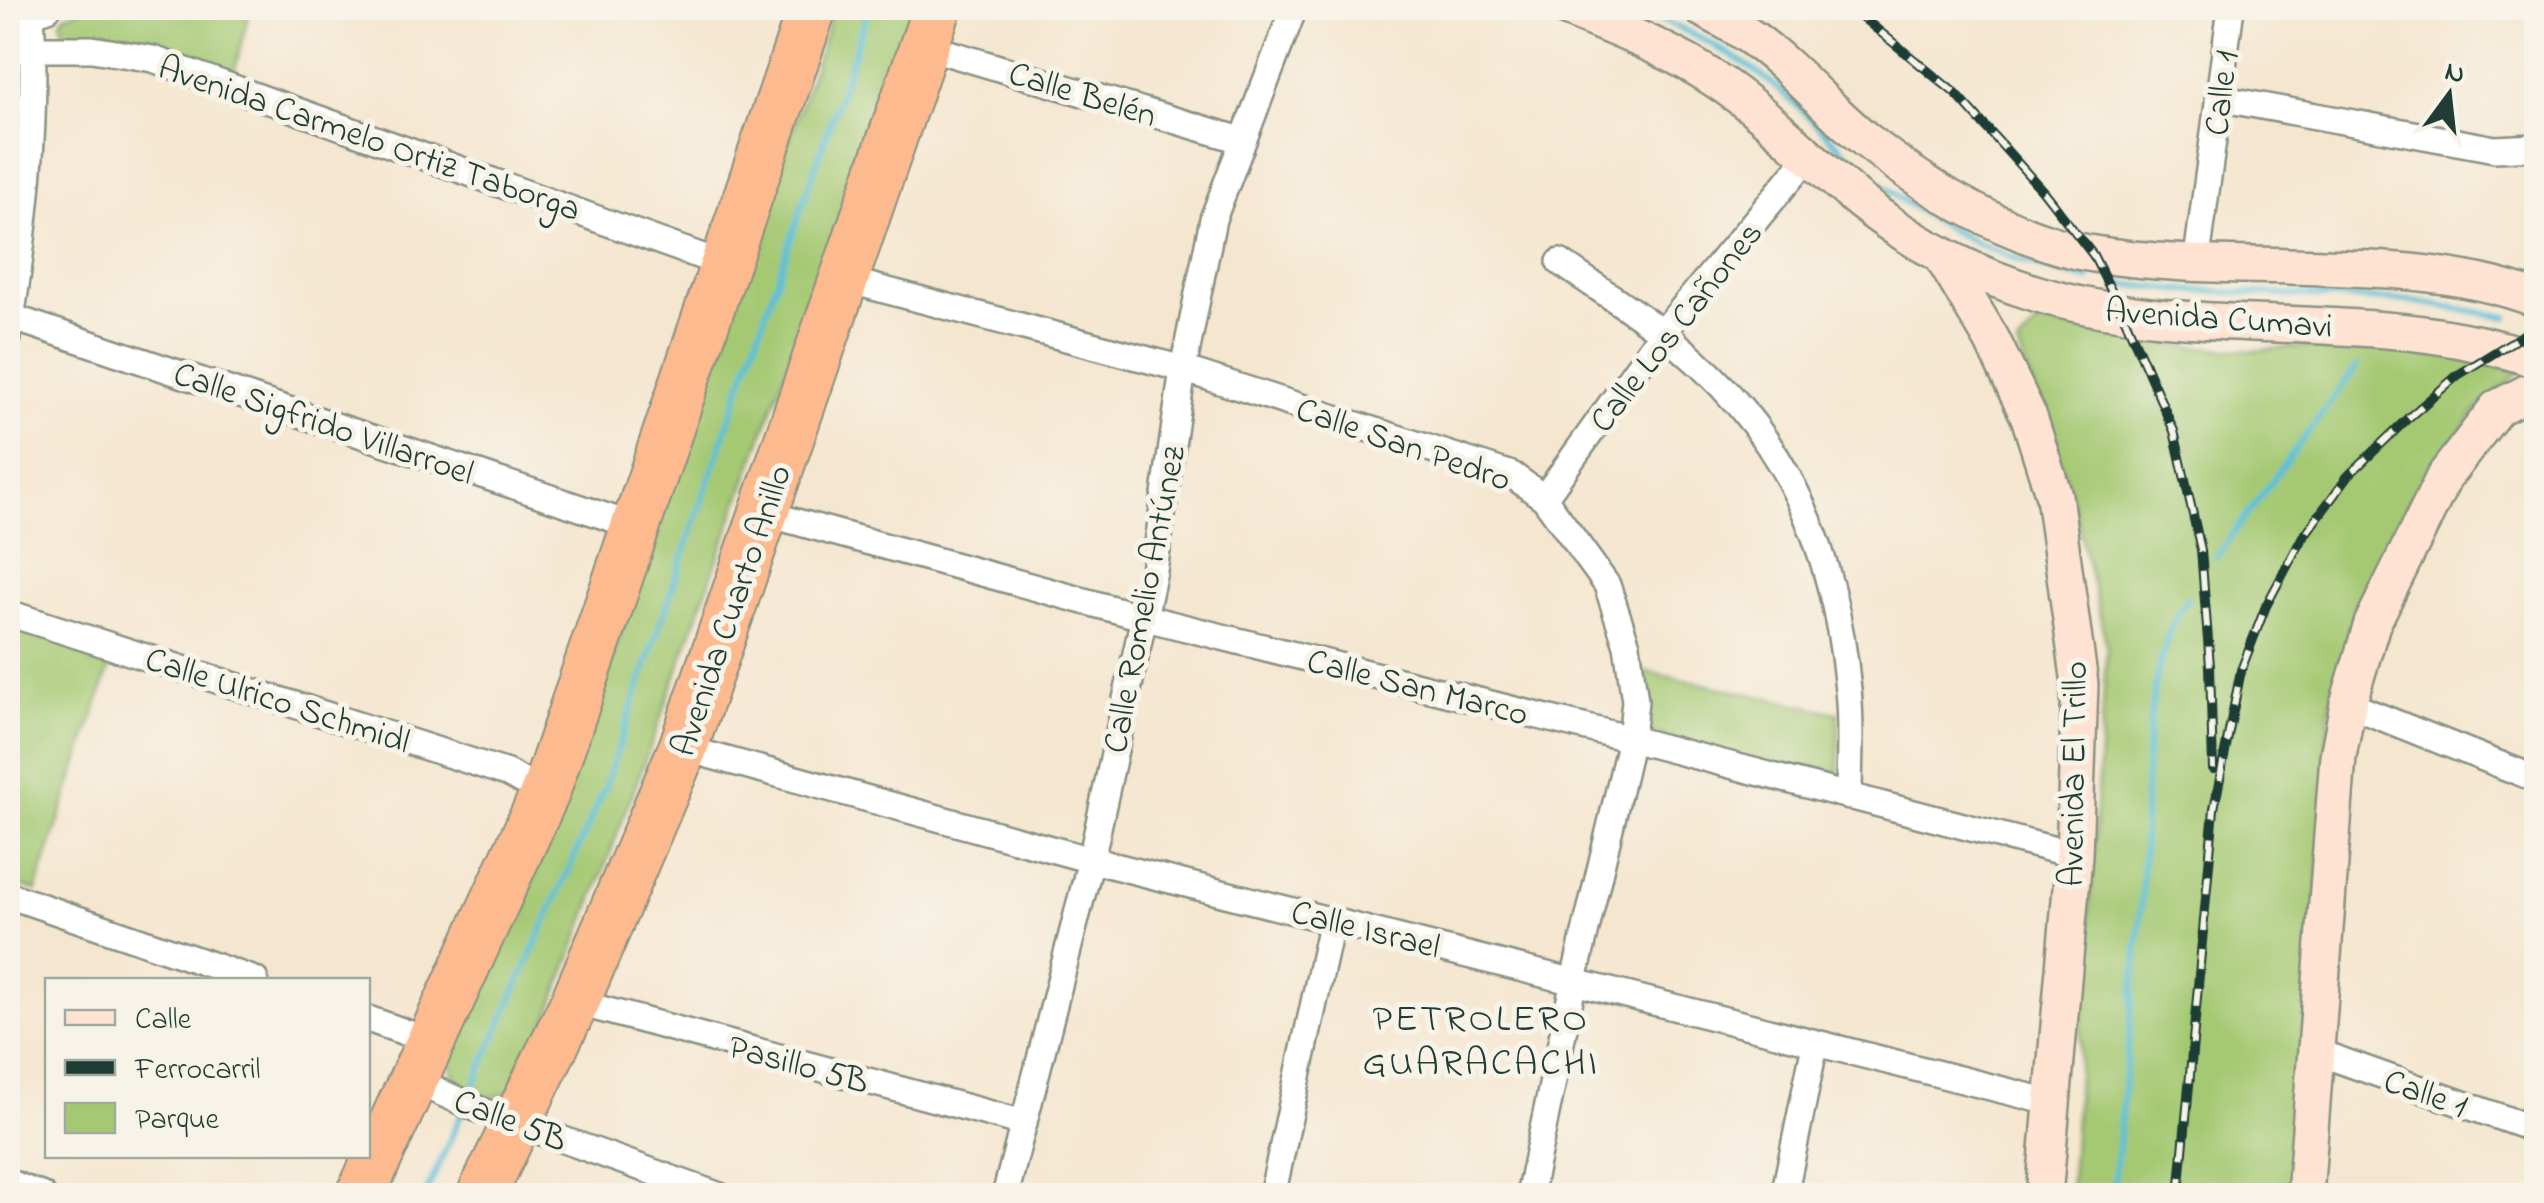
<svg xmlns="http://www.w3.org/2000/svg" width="2544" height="1203" viewBox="0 0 2544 1203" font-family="'Indie Flower',sans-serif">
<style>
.green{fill:#a5c973;stroke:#628354;stroke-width:2.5}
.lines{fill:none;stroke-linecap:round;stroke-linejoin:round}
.stream{stroke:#5ac0d8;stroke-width:6}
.street-casing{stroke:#8a9282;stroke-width:30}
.secondary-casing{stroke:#8a9282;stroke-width:40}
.highway-casing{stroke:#8a9282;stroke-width:52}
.street{stroke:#fff;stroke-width:25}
.secondary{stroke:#fee3d2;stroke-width:35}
.highway{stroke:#fcba8e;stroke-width:48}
.rail-casing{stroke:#1f3d34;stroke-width:10}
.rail{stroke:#f7f3e8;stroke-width:6;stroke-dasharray:19;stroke-linecap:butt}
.labels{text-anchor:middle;stroke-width:10;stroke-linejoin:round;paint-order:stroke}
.street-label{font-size:35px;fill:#1f3d34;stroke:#f7f3e8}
.neighbourhood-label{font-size:38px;letter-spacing:2.5px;fill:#1f3d34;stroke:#f7f3e8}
</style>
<rect width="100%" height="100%" fill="#f7f3e8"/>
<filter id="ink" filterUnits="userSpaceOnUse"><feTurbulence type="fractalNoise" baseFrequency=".01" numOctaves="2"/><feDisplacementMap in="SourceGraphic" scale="20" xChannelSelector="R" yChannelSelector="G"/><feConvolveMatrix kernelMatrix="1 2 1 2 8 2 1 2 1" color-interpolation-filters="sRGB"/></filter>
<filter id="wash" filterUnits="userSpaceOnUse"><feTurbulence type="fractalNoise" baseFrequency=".0048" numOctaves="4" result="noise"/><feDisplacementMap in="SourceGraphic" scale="40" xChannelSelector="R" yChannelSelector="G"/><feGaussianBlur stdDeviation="2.25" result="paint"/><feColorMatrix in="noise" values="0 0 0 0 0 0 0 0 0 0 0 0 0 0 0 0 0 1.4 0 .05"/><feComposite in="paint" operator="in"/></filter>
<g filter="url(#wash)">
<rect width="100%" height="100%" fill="#f5e6cf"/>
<!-- green -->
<path class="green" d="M85 8H250L234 73 133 41 64 34 61 21 65 15Z
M834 8H916L653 739 523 1084C490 1107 454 1102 450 1058L558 816Z
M2038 323 2184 346 2251 351 2350 343 2440 349 2520 372 2479 407 2411 497 2356 607 2330 707 2297 1195H2070L2107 646 2069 487 2018 346Z
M8 621 114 653 36 891 8 882Z
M1638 670 1838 713 1839 772 1828 781 1649 732 1643 723Z"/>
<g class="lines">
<!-- stream -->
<path class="stream" d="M1636 8C1678 27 1719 45 1757 72 1798 102 1832 142 1870 175 1931 227 2011 264 2089 279
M2121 284 2177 290 2412 301 2508 317
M2216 557 2357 366
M468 1099 605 787 869 8
M425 1196 463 1110
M2113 1196C2122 1099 2134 1002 2141 905 2147 822 2137 664 2188 598"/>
</g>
</g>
<g filter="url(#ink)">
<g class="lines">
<defs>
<path id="street" d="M8 21 48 8
M925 46 1241 140
M8 49H92L153 59 725 265
M2218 98 2495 149 2536 147
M1560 262C1593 285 1628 307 1660 331 1782 424 1834 541 1848 690 1852 725 1849 762 1849 797
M2196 265 2231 8
M843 279 1183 369 1512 475 1544 498 1607 585 1627 645 1635 701 1631 739 1574 980 1529 1196
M11 317 637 527
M8 338C25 233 38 121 31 13
M1544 498 1662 333 1808 157
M764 513 1142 617 1631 739 2074 855
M8 613 507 773 545 793
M2348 704 2536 779
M683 748 1091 860 2050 1102
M8 895 255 980
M575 1002 1024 1123
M368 1019 433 1042
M2317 1052 2536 1130
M415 1081 480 1110 720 1196
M8 1182 43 1196
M1005 1196 1091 860 1154 571 1183 369 1213 219 1294 8
M1272 1196 1332 920
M1784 1196 1815 1044"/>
<path id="secondary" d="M1566 8C1616 29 1670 49 1716 80 1769 115 1812 162 1861 202 1913 244 1971 273 2035 293 2199 344 2374 303 2536 360
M1701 8C1716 16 1732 24 1746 34 1790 63 1825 107 1866 140 1921 184 1982 221 2049 243 2081 254 2113 257 2146 260 2268 272 2424 255 2536 299
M1943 258 1992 340 2029 417 2054 496 2080 684 2074 855 2044 1196
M2305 1196 2338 756 2348 704 2372 624 2444 477 2497 408 2536 388"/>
<path id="highway" d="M360 1196 545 793 812 8
M481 1196 575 1002 683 748 937 8"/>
</defs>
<!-- street casing -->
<use href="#street" class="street-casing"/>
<!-- secondary casing -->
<use href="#secondary" class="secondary-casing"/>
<!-- highway casing -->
<use href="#highway" class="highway-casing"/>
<!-- street -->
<use href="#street" class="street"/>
<!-- secondary -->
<use href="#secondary" class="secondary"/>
<!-- highway -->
<use href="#highway" class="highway"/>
<defs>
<path id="rail" d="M1851 8 1956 94 2043 191 2093 255 2122 312 2174 431 2201 550 2210 666 2213 769
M2179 1196 2214 809 2241 670 2266 606 2301 540 2348 476 2407 419 2458 375 2536 327"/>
</defs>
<!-- rail casing -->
<use href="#rail" class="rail-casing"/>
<!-- rail -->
<use href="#rail" class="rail"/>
</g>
</g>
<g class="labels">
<!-- street labels -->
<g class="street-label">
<text transform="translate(1083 93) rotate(17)" y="12">Calle Belén</text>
<text transform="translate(2220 93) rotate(-83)" y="12">Calle 1</text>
<text transform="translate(370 137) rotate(19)" y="12">Avenida Carmelo Ortiz Taborga</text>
<text transform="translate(2219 317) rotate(4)" y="12">Avenida Cumavi</text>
<text transform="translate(1675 326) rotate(-52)" y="12">Calle Los Cañones</text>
<text transform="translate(324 422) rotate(19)" y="12">Calle Sigfrido Villarroel</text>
<text transform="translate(1404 443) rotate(19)" y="12">Calle San Pedro</text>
<text transform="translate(1143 599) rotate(-79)" y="12">Calle Romelio Antúnez</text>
<text transform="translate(730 610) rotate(-71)" y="12">Avenida Cuarto Anillo</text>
<text transform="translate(1418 686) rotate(14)" y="12">Calle San Marco</text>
<text transform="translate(278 699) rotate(18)" y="12">Calle Ulrico Schmidl</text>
<text transform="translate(2072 774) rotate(-89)" y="12">Avenida El Trillo</text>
<text transform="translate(1366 928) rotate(14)" y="12">Calle Israel</text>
<text transform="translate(799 1063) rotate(15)" y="12">Pasillo 5B</text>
<text transform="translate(2426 1092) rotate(19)" y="12">Calle 1</text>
<text transform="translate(511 1119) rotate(21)" y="12">Calle 5B</text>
</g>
<!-- neighbourhood labels -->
<g class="neighbourhood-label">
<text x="1481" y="1030">PETROLERO<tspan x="1481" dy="44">GUARACACHI</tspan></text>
</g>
</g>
<!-- margin -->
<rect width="2544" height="1203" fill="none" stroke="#f7f3e8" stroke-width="40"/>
<!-- legend -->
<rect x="45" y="978" width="325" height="180" fill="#f7f3e8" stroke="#a1aaa0" stroke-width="2.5"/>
<rect x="65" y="1010" width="50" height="15" fill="#fee3d2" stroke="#a1aaa0" stroke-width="2.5"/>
<text x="135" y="1028" font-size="30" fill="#1f3d34">Calle</text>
<rect x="65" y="1060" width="50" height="15" fill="#1f3d34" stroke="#a1aaa0" stroke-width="2.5"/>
<text x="135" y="1078" font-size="30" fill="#1f3d34">Ferrocarril</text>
<rect x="65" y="1103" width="50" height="30" fill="#a5c973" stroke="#a1aaa0" stroke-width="2.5"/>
<text x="135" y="1128" font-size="30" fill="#1f3d34">Parque</text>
<!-- north arrow -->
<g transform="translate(2449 95) rotate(15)" stroke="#f7f3e8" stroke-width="8" paint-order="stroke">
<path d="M0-8L18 38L0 25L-18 38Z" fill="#1f3d34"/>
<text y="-15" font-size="28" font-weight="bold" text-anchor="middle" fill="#1f3d34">N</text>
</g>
</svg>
